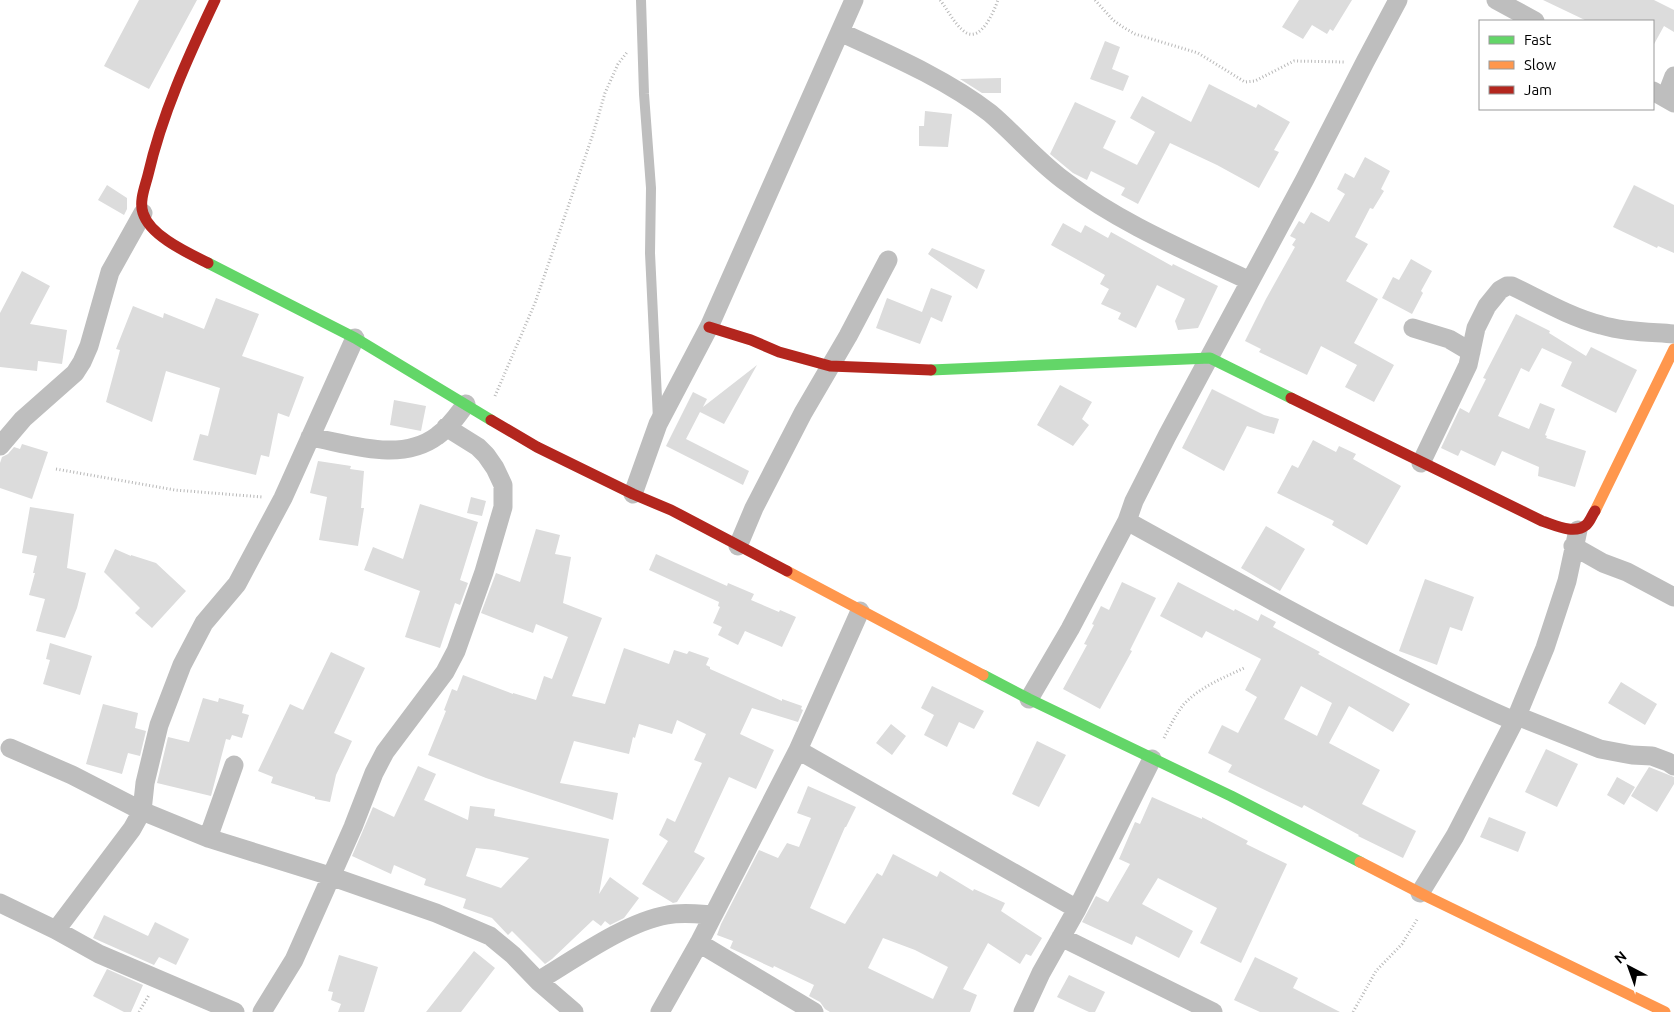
<svg xmlns="http://www.w3.org/2000/svg" width="1674" height="1012" viewBox="0 0 1674 1012" font-family="Ubuntu,sans-serif">
<style>
.building{fill:#dcdcdc;fill-rule:evenodd}
.lines{fill:none;stroke-linecap:round;stroke-linejoin:round}
.path{stroke:#b8b8b8;stroke-width:3;stroke-dasharray:1 2.5;stroke-linecap:butt}
.lane{stroke:#bebebe;stroke-width:10}
.street{stroke:#bebebe;stroke-width:19}
.fast{stroke:#63d668;stroke-width:11}
.slow{stroke:#ff974d;stroke-width:11}
.jam{stroke:#b3261e;stroke-width:11}
</style>
<rect width="100%" height="100%" fill="#fff"/>
<!-- building -->
<path class="building" d="M139 0H197L149 89 104 66Z
M1299 0H1352L1333 31 1330 29 1327 34 1312 25 1303 39 1282 27Z
M1543 0H1654L1674 10V32L1664 26 1653 46V21H1587Z
M1105 41 1120 47 1112 69 1129 76 1123 91 1090 79Z
M1001 78V93H982L960 79Z
M1209 84 1256 108 1258 104 1290 122 1274 150 1279 152 1259 188 1217 165 1170 143 1138 204 1121 195 1125 188 1091 171 1087 180 1073 173 1050 154 1075 102 1116 121 1103 148 1137 165 1155 132 1130 118 1142 96 1191 122Z
M925 111 952 114 948 147 919 146V126H924Z
M1365 157 1390 171 1381 189 1384 191 1373 209 1370 208 1355 237 1368 244 1346 281 1378 299 1354 343 1394 365 1374 402 1345 387 1357 365 1321 346 1307 375 1259 352 1261 349 1245 341 1266 299 1295 247 1292 245 1296 239 1290 236 1299 221 1304 224 1311 212 1329 222 1345 194 1337 189 1345 173 1354 178Z
M107 185 127 198V209L124 215 98 200Z
M1634 185 1674 205V253L1658 246 1657 248 1613 227Z
M1063 223 1081 233 1085 225 1108 238 1111 232 1172 266 1173 264 1218 286 1198 328 1178 330 1175 321 1185 299 1157 285 1136 328 1118 319 1121 313 1101 304 1109 289 1100 284 1105 275 1051 245Z
M932 248 985 270 977 289 928 254Z
M1411 259 1432 271 1421 291 1423 293 1412 314 1382 298 1393 277 1399 280Z
M22 271 50 286 30 324 67 330 62 364 38 361 37 371 0 367V313Z
M931 288 952 296 942 322 931 317 920 344 876 328 887 298 922 312Z
M216 298 259 314 242 356 304 377 289 417 278 413 269 457 261 455 256 475 193 460 200 434 208 436 220 388 166 371 152 422 106 402 120 350 116 349 133 306 163 318 164 313 204 329Z
M1516 314 1550 331 1549 333 1586 356 1591 347 1637 370 1616 413 1561 386 1572 362 1542 348 1529 372 1521 368 1498 416 1529 429 1540 403 1555 409 1545 435 1547 436 1546 438 1586 451 1575 487 1538 476 1539 467 1502 451 1495 466 1461 450 1458 456 1441 448 1460 408 1469 413 1486 379 1483 378Z
M757 365 724 424 700 412 686 439 749 471 743 485 666 446 693 392 707 399 703 407Z
M1060 385 1092 402 1082 419 1089 425 1073 446 1037 425Z
M1212 389 1264 415 1279 419 1274 434 1247 426 1224 471 1182 448Z
M394 400 426 406 421 431 390 425Z
M1313 440 1336 452 1339 446 1356 454 1353 459 1401 486 1367 545 1332 525 1334 521 1277 493 1292 465 1298 468Z
M22 444 48 452 32 499 0 488V463L2 457 8 454 14 447 20 449Z
M318 461 351 466 350 469 364 471 361 508H364L358 546 319 540 327 497 310 493Z
M471 497 486 501 482 516 467 513Z
M420 504 478 522 460 580 468 583 460 605 455 603 440 648 405 637 420 591 364 570 373 547 403 559Z
M30 507 74 514 67 568 86 573 77 608 65 638 36 631 45 599 29 595 35 573H33L37 556 22 553Z
M1266 526 1305 549 1280 591 1241 568Z
M536 529 560 535 555 554 571 557 563 603 602 618 572 696 605 704 624 648 669 664 674 650 687 654 689 651 709 658 706 665 710 667V669L782 701V699L802 706 801 709 803 710 798 722 752 708 740 734 774 750 756 789 729 777 694 852 705 858 677 902 673 903 642 884 668 841 659 835 667 818 675 822 702 763 694 760 706 734 677 720 672 734 639 724 635 738 633 737 629 754 574 741 560 783 618 793 613 820 486 778 428 755 446 711 444 710 452 689 457 691 463 675 513 694V693L536 700 544 676 552 679 568 637 536 624 533 633 481 613 496 573 520 582Z
M115 549 131 556V555L156 563 186 591 152 628 135 613 140 608 104 572Z
M656 554 727 586 728 583 754 594 751 600 779 612 780 610 796 617 782 647 745 631 738 645 718 635 722 627 713 623 720 607 718 606 719 602 649 570Z
M1425 579 1474 597 1462 631 1450 627 1437 665 1399 651Z
M1122 582 1156 598 1130 650 1132 651 1100 709 1063 689 1087 645 1084 644 1094 625 1092 624 1101 606 1109 610Z
M1178 582 1234 611 1235 609 1258 621 1261 614 1276 622 1273 627 1320 652 1318 654 1410 704 1393 732 1349 706 1329 743 1380 770 1362 804 1416 831 1403 858 1358 836 1359 835 1304 805 1302 808 1228 772 1232 765 1208 753 1222 725 1238 733 1257 697 1245 690 1261 659 1206 631 1202 638 1160 616ZM1301 686 1332 703 1317 736 1284 719Z
M50 643 92 656 80 695 43 684 50 660 46 659Z
M331 652 365 668 334 733 352 741 336 775 330 802 315 799V797L271 783 273 777 258 771 290 704 303 710Z
M1621 682 1657 704 1645 725 1608 703Z
M932 686 984 711 974 729 959 722 947 747 924 735 934 715 921 708Z
M203 698 218 702 219 698 244 705 242 713 249 715 242 738 232 735 230 740 226 739 211 796 157 783 168 737 189 742Z
M103 704 138 713 135 728 146 731 140 756 128 753 122 774 86 764Z
M891 724 906 736 892 755 876 743Z
M1037 741 1066 755 1039 807 1012 794Z
M1546 749 1578 764 1557 807 1525 792Z
M418 766 436 774 424 800 468 820 470 806 495 809 494 816 609 839 599 894 610 877 639 898 624 918 610 925 605 921 601 926 593 920 552 959 545 964 512 931 508 935 492 918 463 908 466 899 424 885 426 879 394 865 391 874 352 856 373 807 394 817ZM476 848 494 850 529 858 501 888 466 876Z
M1649 767 1674 777V784L1657 812 1631 796Z
M1617 777 1635 787 1624 805 1607 795Z
M808 786 856 807 846 827H845L810 908 845 924 877 873 882 876 893 854 937 877 940 871 973 891 974 889 1005 903 1001 911 1042 938 1031 956 1026 954 1020 964 988 943 963 989 977 995 970 1012H830L825 1009 820 1002 809 996 814 985 774 966 773 968 730 948 733 941 717 935 721 924 759 850 778 858 787 843 799 847 811 818 797 813ZM883 938 915 950 948 967 933 999 868 968Z
M1152 797 1202 819V817L1248 841 1246 844 1287 864 1241 963 1200 943 1217 908 1158 878 1142 904 1193 931 1179 958 1136 936 1132 945 1082 922 1096 896 1108 902 1130 864 1119 859 1135 822 1140 824Z
M1489 817 1526 832 1518 852 1480 837Z
M104 915 148 936 155 922 189 939 176 965 159 957 154 965 93 938Z
M474 951 495 968 461 1012H426Z
M339 955 378 967 364 1012H338L341 1004 331 1000 333 992 328 991Z
M1255 957 1298 978 1293 988 1340 1012H1260L1234 1000Z
M107 969 143 985 131 1012H124L93 996Z
M1069 975 1105 992 1095 1012H1089L1057 997Z"/>
<g class="lines">
<!-- path -->
<path class="path" d="M940 0C948 10 954 24 965 32 981 43 994 11 998 0
M1095 0 1113 20 1123 27 1135 34 1198 53 1245 82 1255 81 1294 61 1344 62
M495 396 535 303 593 134 605 93 618 64 628 51
M56 469 175 490 262 497
M1164 738C1170 726 1176 714 1184 704 1200 687 1223 678 1244 668
M139 1012 149 995
M1353 1012 1376 971 1402 944 1418 918"/>
<!-- lane -->
<path class="lane" d="M641 0 644 94 651 188 650 253 658 419"/>
<!-- street -->
<path class="street" d="M1496 0 1535 21
M840 32C890 55 946 79 990 113 1016 135 1038 162 1066 182 1121 224 1187 251 1250 281
M1653 91 1674 103
M1666 97 1674 76
M1413 328 1449 339 1471 352
M310 437C350 444 401 463 437 436 449 428 457 416 466 404
M0 446 23 419 75 373 82 362 89 346 110 272 143 213
M1421 463 1468 365 1476 328 1487 306 1500 290 1507 286H1512C1541 300 1570 317 1601 325 1624 332 1650 332 1674 334
M633 494 658 424 709 327 854 0
M1127 521C1254 591 1381 663 1514 721
M738 546 754 508 803 413 848 336 888 260
M1573 546 1603 563 1627 572 1674 597
M1029 699 1070 629 1127 521 1134 501 1167 436 1305 179 1365 62 1398 0
M1517 716 1600 749 1632 755 1652 756 1668 762 1674 766
M10 748 72 775 142 811 208 838 330 876 436 913 490 936 513 955 538 981 574 1012
M798 750 1077 909
M208 838 234 765
M1420 893 1455 836 1517 716 1545 648 1567 581 1578 530
M0 903 56 930 99 954 235 1012
M56 930 132 829 142 811 145 783 159 725 182 665 204 623 237 584 283 498 355 338
M1061 937 1213 1012
M699 943 814 1012
M538 981C575 959 626 922 667 915 682 912 698 914 713 915
M262 1012 294 960 353 827 374 773 385 752 445 672 456 651 484 572 503 507V485L495 468 486 455 478 447 446 427
M660 1012 699 943 798 750 860 611
M1023 1012 1041 973 1077 909 1152 759"/>
<!-- fast -->
<path class="fast" d="M208 263 355 338 491 420
M931 370 1210 358 1291 398
M983 675 1029 699 1231 796 1360 862"/>
<!-- slow -->
<path class="slow" d="M1595 511 1674 349
M787 571 983 675
M1360 862 1430 898 1665 1012"/>
<!-- jam -->
<path class="jam" d="M208 263C188 253 150 236 143 213 139 201 145 187 148 175 162 114 188 57 215 0
M709 327 751 340 779 352 830 366 931 370
M1291 398 1542 521C1555 525 1574 535 1586 525 1590 522 1592 515 1595 511
M491 420 537 447 633 494 671 510 787 571"/>
</g>
<!-- legend -->
<rect x="1479" y="20" width="175" height="90" fill="#ffffff" stroke="#999999"/>
<rect x="1489" y="36" width="25" height="8" fill="#63d668" stroke="#999999"/>
<text x="1524" y="45" font-size="15" fill="#000000">Fast</text>
<rect x="1489" y="61" width="25" height="8" fill="#ff974d" stroke="#999999"/>
<text x="1524" y="70" font-size="15" fill="#000000">Slow</text>
<rect x="1489" y="86" width="25" height="8" fill="#b3261e" stroke="#999999"/>
<text x="1524" y="95" font-size="15" fill="#000000">Jam</text>
<!-- north arrow -->
<g transform="translate(1629 967) rotate(319)" stroke="#ffffff" stroke-width="4" paint-order="stroke">
<path d="M0-4L9 19L0 12L-9 19Z" fill="#000000"/>
<text y="-8" font-size="14" font-weight="bold" text-anchor="middle" fill="#000000">N</text>
</g>
</svg>
